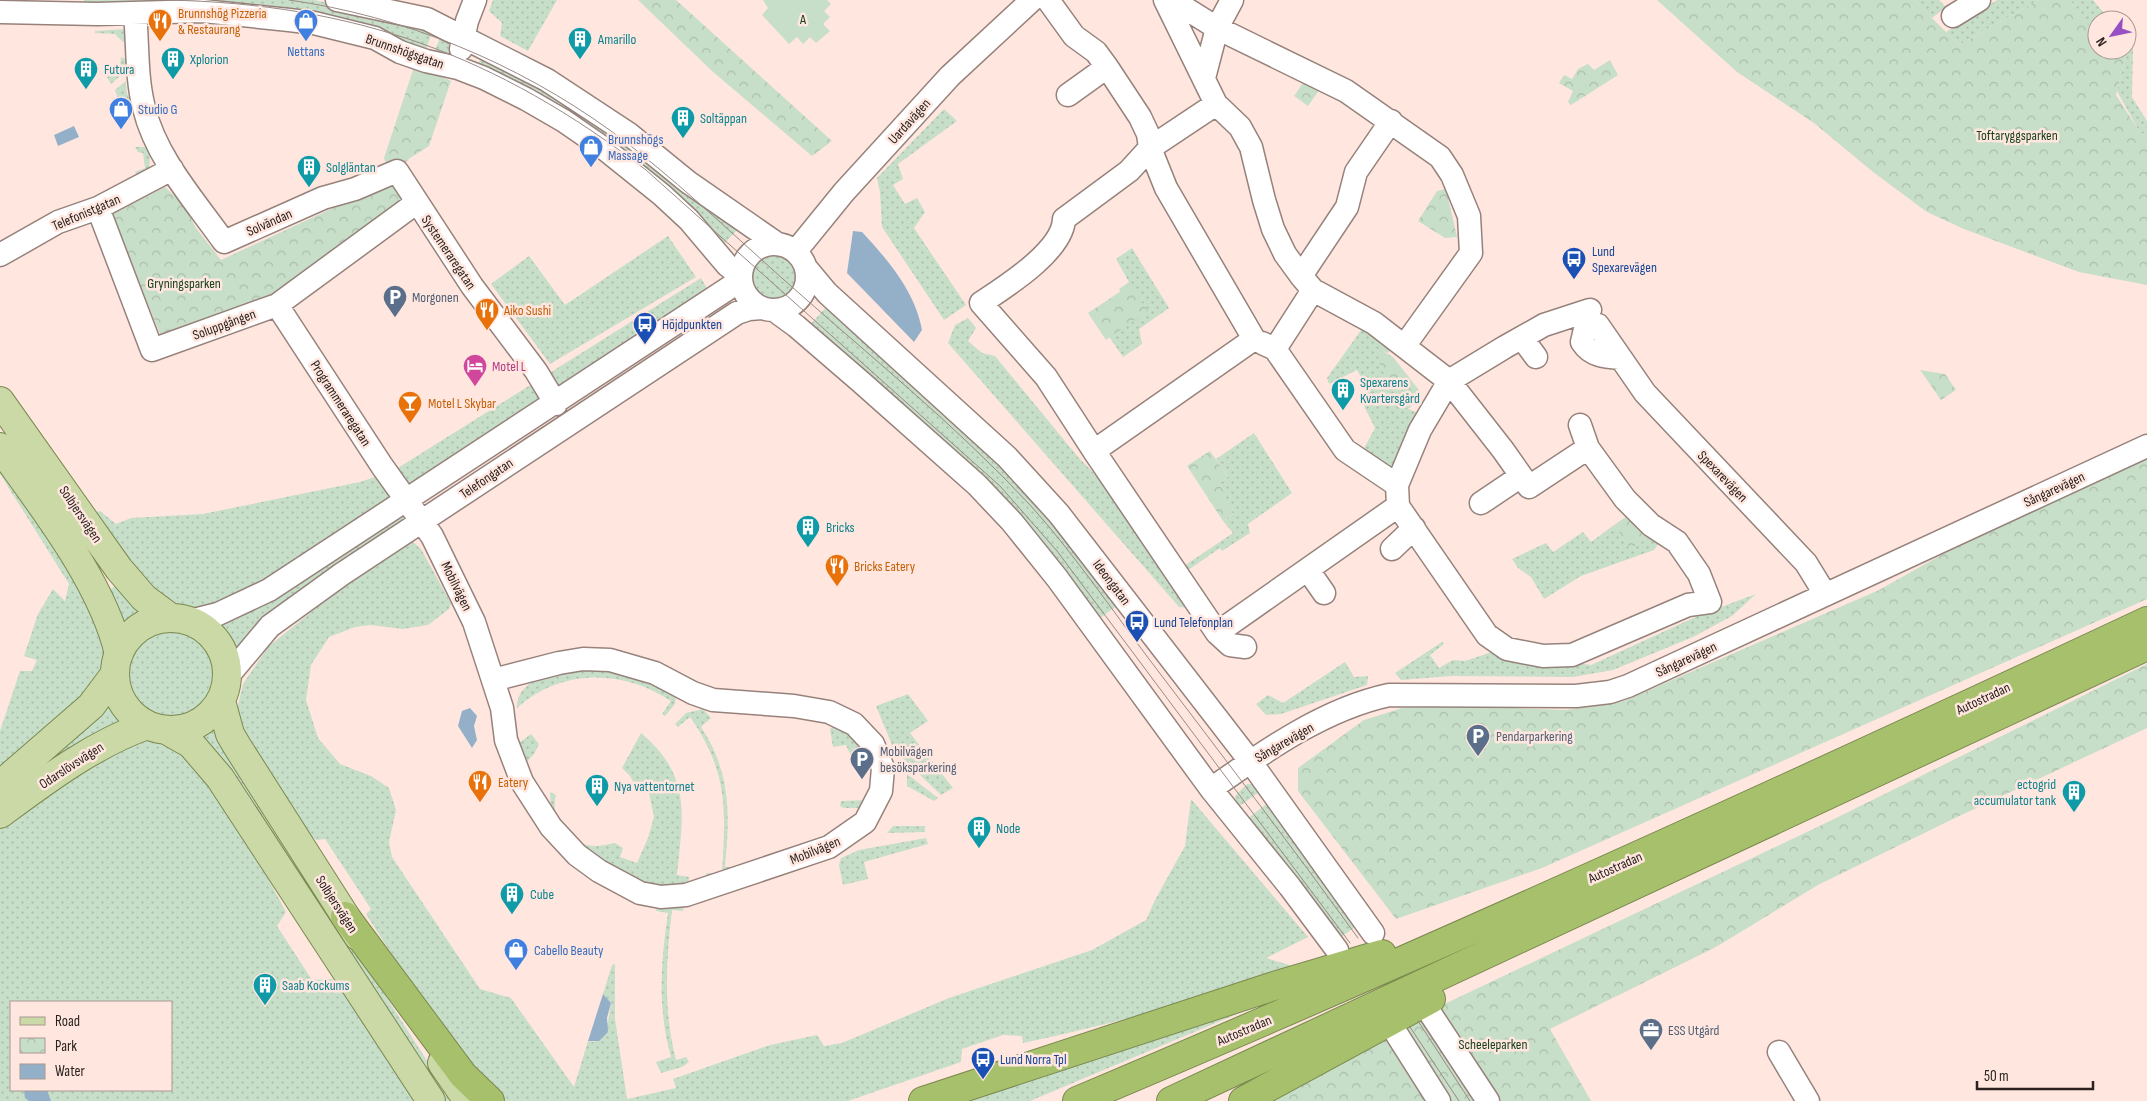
<svg xmlns="http://www.w3.org/2000/svg" width="2147" height="1101" viewBox="0 0 2147 1101" font-family="'Sofia Sans Condensed',sans-serif">
<style>
.grass{fill:url(#grass-dots);fill-rule:evenodd}
.park{fill:url(#park-crowns)}
.garden{fill:#c7dec8}
.water{fill:#94b0c9}
.lines{fill:none;stroke-linecap:round;stroke-linejoin:round}
.minor-casing{stroke:#97827b;stroke-width:25}
.major-casing{stroke:#7b8950;stroke-width:30}
.highway-casing{stroke:#7b8950;stroke-width:30}
.minor{stroke:#fff;stroke-width:22}
.major{stroke:#cad9a6;stroke-width:28}
.highway{stroke:#a7c06b;stroke-width:28}
.tram{stroke:#9a8984;stroke-width:1}
.labels{text-anchor:middle;stroke-width:5;stroke-linejoin:round;paint-order:stroke}
.food-label{font-size:14px;fill:#c56008;stroke:#ffe7df;text-anchor:start}
.park-label{font-size:14px;fill:#17421e;stroke:#ffe7df}
.culture-label{font-size:14px;fill:#0d838f;stroke:#ffe7df;text-anchor:start}
.shop-label{font-size:14px;fill:#366cbe;stroke:#ffe7df;text-anchor:start}
.street-label{font-size:14px;fill:#2a221f;stroke:#ffe7df}
.transit-label{font-size:14px;fill:#164399;stroke:#ffe7df;text-anchor:start}
.service-label{font-size:14px;fill:#4e5e75;stroke:#ffe7df;text-anchor:start}
.hotel-label{font-size:14px;fill:#b23c85;stroke:#ffe7df;text-anchor:start}
</style>
<defs>
<pattern id="grass-dots" width="8" height="8" patternUnits="userSpaceOnUse" patternTransform="scale(1.25)"><rect width="8" height="8" fill="#c7dec8"/><path d="M2 2h.1M6 6h.1" fill="none" stroke="#abbeab" stroke-width="1.8" stroke-linecap="round"/></pattern>
<pattern id="park-crowns" width="20" height="18" patternUnits="userSpaceOnUse" patternTransform="scale(1.25)"><rect width="20" height="18" fill="#c7dec8"/><path d="M2 6a3 3 0 1 1 6 0M12 15a3 3 0 1 1 6 0" fill="none" stroke="#abbeab"/></pattern>
</defs>
<rect width="100%" height="100%" fill="#ffe7df"/>
<!-- grass -->
<path class="grass" d="M84 0H314L434 27 424 55 379 35 85 10Z
M493 0H557L528 51 500 36 502 23 489 11Z
M1914 0H1939L1946 7 1932 18Z
M1997 0H2039L1959 45 1946 32Z
M2070 0H2093L2110 20H2097L2096 33Z
M126 29V40L123 42 115 34 95 33V31Z
M443 30 451 39 450 55 447 57 432 58Z
M2133 48 2132 97 2147 121V137L2139 131 2117 91 2127 50Z
M483 53 567 98 739 228 719 249 478 64Z
M121 57 126 59 127 70 111 84 107 77 120 67Z
M126 81C126 90 126 97 134 102V108L121 107 115 90Z
M944 109 957 121 898 164 903 179 893 185 905 204 917 198 925 212 914 228 966 305 944 320 882 227 880 192 877 178Z
M135 147H147L150 154 149 172 138 177 135 172 145 168 143 153 138 152Z
M668 236 696 277 550 364 491 284 529 256 565 305Z
M1132 248 1169 308 1139 329 1142 344 1123 357 1099 322 1128 303 1119 289 1129 282 1116 259Z
M750 276a23 23 0 1 1 46 0a23 23 0 1 1-46 0Z
M701 278 708 290 255 586 221 603 193 610 170 605 152 593 93 513 100 511 116 524 131 518 203 514 360 482 393 471Z
M829 304 1010 466 1121 603 1096 621 807 328Z
M968 318 976 328 968 341 982 353 995 356 1078 457 1125 505 1191 608 1179 607 948 343 955 325Z
M1364 326 1395 344 1388 353 1383 351 1379 363 1401 406 1418 413 1399 469 1389 471 1362 452 1375 428 1360 398 1364 396 1367 388 1357 370 1329 384 1327 378Z
M1254 433 1292 493 1248 524 1250 533 1222 551 1220 548 1184 573 1181 568 1233 533 1223 521 1233 514 1222 497 1221 482 1228 477 1216 459Z
M0 460C26 499 123 629 102 675 94 691 76 704 62 716 42 734 21 753 0 771V731L20 671H32L37 660 24 656 38 614 53 589 65 601 69 584 0 474Z
M401 512 407 517 405 519 273 611 248 634 235 653 213 623Z
M1614 525 1630 549 1654 534 1659 543 1654 550 1581 576 1544 599 1531 577 1518 568 1512 559 1546 543 1553 552 1583 532 1591 542Z
M412 541 421 549 448 598 451 604 449 609 428 625 403 629 370 625 355 627 329 637 311 665 306 700 318 738 340 764 371 776 389 788 396 810 389 842 392 857 480 989 511 998 574 1087 588 1041 594 1042 608 1022 611 1003 603 994 612 965 615 964V1019L627 1099 676 1088 673 1079 770 1045 817 1035 824 1046 842 1043 949 998 1092 950 1146 920 1155 900 1185 846 1191 799 1308 937 1266 958 1296 967C1206 999 1117 1023 1023 1043L1022 1036 1003 1035 962 1049 961 1062 848 1101H502L447 1041 366 914 371 909 325 839 316 840 292 818 243 736 236 714 243 684 268 647 342 587Z
M120 583 143 613 125 625 106 592Z
M1756 594 1732 616 1693 637 1613 670 1573 677 1451 676 1401 680 1395 673 1442 642 1444 644 1430 655 1439 668 1453 660 1465 661 1492 652 1591 665 1702 614Z
M125 674a45 45 0 1 1 90 0a45 45 0 1 1-90 0Z
M1345 662 1354 677 1368 676 1367 685 1281 714 1266 715 1256 704 1268 695 1283 703Z
M587 668 633 674 676 696 675 704 665 716 662 714 671 701C623 669 561 668 517 708 517 674 563 674 587 668Z
M908 694 928 721 910 733 953 788 941 795 894 750 876 706Z
M108 699 113 712 123 722 0 791Z
M703 709 711 718 701 727C731 772 730 815 725 867H736V873L712 880 707 879 706 873H722C726 809 728 771 690 717L678 727 675 724 686 713Z
M217 724 242 773 453 1101H443L196 737Z
M835 725 855 734 868 756H851L846 745 833 747 830 729Z
M641 733C692 776 683 815 677 875L689 877 688 885C652 897 614 873 587 851 576 843 565 836 558 825 552 815 550 803 550 792L556 795C550 815 565 838 584 844 595 848 604 845 615 843L623 848 620 857 637 863 648 838 654 817 649 793 639 792 630 776 622 768Z
M531 734 539 744 534 754 524 765 519 743Z
M154 738 173 744 193 761 263 869 286 912 277 926 312 980 332 979 359 1011 423 1101H0V823L135 740ZM11 1002H171V1090H11Z
M907 774 938 798 934 801 907 786Z
M1247 784H1255L1262 790 1237 808 1235 796Z
M869 800 863 808H844L840 806 841 801Z
M1270 801 1360 924 1335 941 1246 820Z
M893 826H925V832L887 833Z
M926 838 928 844 864 862 868 879 843 885 839 865 841 858 859 850Z
M657 906 684 907 683 911 672 910C666 962 663 1009 676 1060L686 1057 689 1062 682 1067 661 1073 656 1062 671 1057C657 1007 661 962 668 913L656 911Z
M1318 980 1030 1101H956Z"/>
<!-- park -->
<path class="park" d="M638 0H676L832 141 812 156 712 71Z
M1657 0H1914L1959 45 2039 0H2070L2097 32V50H2127L2116 95 2139 131 2147 137V285L2079 272 1964 229 1927 212 1873 172 1814 123 1737 72Z
M1610 60 1618 75 1571 105 1568 102 1573 91 1559 83 1564 75 1572 79 1578 69 1588 64 1594 70Z
M415 64 451 81 429 146 410 158 397 171 390 174 384 158Z
M1305 80 1320 89 1308 106 1294 96Z
M391 181 402 199 284 290 161 336 111 215 165 187 184 205 196 228 221 260Z
M1446 189 1457 237 1445 238 1418 221 1437 191Z
M1130 285 1148 311 1106 340 1088 313Z
M1383 351 1393 357 1419 390 1411 407 1407 409 1401 407 1379 363 1378 353Z
M1920 370 1945 374 1956 390 1941 400Z
M1210 451 1228 477 1221 482V487L1226 495 1223 498 1233 514 1223 521 1187 466Z
M2147 458V599L1542 868 1396 919 1298 791V768L1364 720 1402 708 1462 706 1566 710 1624 701 1879 590 1950 550Z
M1630 514 1650 537 1630 549 1614 525Z
M2147 664V728L1953 819 1818 885 1716 947 1550 1029 1591 1101H1258L1434 1009 1832 820Z"/>
<!-- garden -->
<path class="garden" d="M763 0H827L831 4 824 11 830 17 823 24 830 31 816 43 810 37 803 44 797 37 789 44 762 15 768 8Z"/>
<!-- water -->
<path class="water" d="M74 126 79 137 58 146 54 135Z
M853 231 862 232C888 260 915 291 922 330L914 342 847 273Z
M470 708 477 716 474 726 477 740 472 748 458 726 462 711Z
M603 994 611 1003 607 1018 608 1032 599 1041H588Z
M24 1090H47L51 1101H29L25 1098Z"/>
<g class="lines">
<defs>
<path id="minor" d="M337 0 427 19 547 80 629 134 688 182 776 243
M1048 0 1074 36 1096 52 1107 67 1140 117 1148 134 1150 148 1166 188 1254 339 1094 451 1217 633 1398 506 1397 485 1420 430 1449 381 1505 347 1544 325 1590 310
M1165 0 1216 104 1240 127 1251 147 1264 200 1273 229 1285 254 1301 276 1313 290 1374 323 1449 381 1503 450 1529 487 1588 448 1625 499 1651 525 1677 542 1699 574 1710 602 1688 605 1572 655 1543 656 1507 649 1487 635 1398 506
M1172 0 1217 28 1346 91 1440 157 1452 175 1469 216 1471 253 1405 345
M0 12 97 14 203 11 289 20 314 23 375 38 400 52 426 61 458 68 484 78 526 99 564 121 606 150 662 195 689 220 727 265 741 276
M135 13C138 45 136 77 144 108 156 158 195 201 224 242L323 198 355 189 397 171 472 286 536 371 556 404
M1953 16 1979 0
M461 49 467 21 475 0
M1204 78 1217 28 1232 0
M1068 95 1107 67
M98 208 152 350 277 305 416 203
M741 277a33 33 0 1 1 66 0a33 33 0 1 1-66 0Z
M796 251 844 192 950 76 1032 0
M0 255 58 222 98 208 172 169
M807 269 827 293 1007 457 1059 514 1250 761 1373 933
M1301 276 1347 207 1356 172 1391 121
M277 305 382 466 432 536 474 622 502 708 506 740 522 782 551 827 577 855 599 871 640 893 661 897 686 895 829 847 865 822 881 791 883 768 873 744 854 724 829 712 794 706 713 700 693 693 655 673 610 660 583 659 559 663 493 680
M774 310 796 326 861 382 977 485 1012 522 1057 578 1211 789 1290 887 1337 950
M1522 338 1536 357
M1262 343 1275 349 1313 290
M1275 349 1345 450 1397 485
M1620 358C1605 357 1591 356 1582 342L1585 329 1598 325 1645 393 1806 563 1825 594
M1580 425 1588 448
M1094 451 1046 377 981 303C1005 287 1063 251 1064 219L1129 171 1150 148 1216 104
M1481 503 1521 476
M1392 549 1414 528
M1308 570 1324 593
M190 621 218 614 269 590 741 280
M1217 633 1230 645 1245 647
M228 676 270 626 342 574 737 313 749 309 762 308
M1211 789C1265 751 1324 709 1389 695L1576 696 1610 692 1628 686 2147 446
M1430 1013 1488 1101
M1396 1033 1439 1101
M1779 1052 1808 1101"/>
<path id="major" d="M0 401 119 569 144 598 171 618
M0 447C42 506 103 583 119 654
M115 674a56 56 0 1 1 112 0a56 56 0 1 1-112 0Z
M221 701 230 734 237 746 358 936
M168 731 191 744 220 778 431 1101
M0 785 91 706 115 674
M0 814C46 780 92 745 147 725
M442 1063 468 1101"/>
<path id="highway" d="M345 916 463 1075 490 1101
M923 1101 1274 986 1382 954
M1077 1101C1438 949 1793 787 2147 621
M1171 1101 2147 646
M1243 1101 1431 999"/>
</defs>
<!-- minor casing -->
<use href="#minor" class="minor-casing"/>
<!-- major casing -->
<use href="#major" class="major-casing"/>
<!-- highway casing -->
<use href="#highway" class="highway-casing"/>
<!-- minor -->
<use href="#minor" class="minor"/>
<!-- major -->
<use href="#major" class="major"/>
<!-- highway -->
<use href="#highway" class="highway"/>
<!-- tram -->
<path class="tram" d="M167 0C356 4 496 55 646 170L1000 486 1057 551 1350 943
M289 0C404 16 517 63 611 131 672 176 727 229 783 279 866 353 955 424 1031 506 1075 555 1112 610 1152 663 1221 754 1291 845 1358 938
M1418 1021 1470 1101
M1410 1027 1459 1101"/>
</g>
<!-- icons -->
<defs>
<symbol id="restaurant-pin" viewBox="-11 -11 22 30"><path d="M0 17L-7.5 6A9.5 9.5 0 1 1 7.5 6Z" fill="#e8710a" stroke="#ffe7df"/><path d="M-5-6h1v4h1v-4h1v4h1v-4h1v5L-1.5 .5V6h-2V.5L-5-1ZM5-6V6H3V1.5H1.5Q1.5-4 5-6Z" fill="#fff"/></symbol>
<symbol id="shop-pin" viewBox="-11 -11 22 30"><path d="M0 17L-7.5 6A9.5 9.5 0 1 1 7.5 6Z" fill="#3f7fe0" stroke="#ffe7df"/><path d="M-5-2.5h2.3a2.7 3.5 0 0 1 5.4 0H5L5.5 6h-11ZM-1.5-2.5h3a1.5 2.3 0 0 0-3 0Z" fill="#fff"/></symbol>
<symbol id="building-pin" viewBox="-11 -11 22 30"><path d="M0 17L-7.5 6A9.5 9.5 0 1 1 7.5 6Z" fill="#0f9aa8" stroke="#ffe7df"/><path d="M-4-6H4V6H1V3H-1V6H-4ZM-2.5-4.3h1.7v1.8h-1.7ZM.8-4.3h1.7v1.8H.8ZM-2.5-1h1.7V.8h-1.7ZM.8-1h1.7V.8H.8Z" fill="#fff"/></symbol>
<symbol id="bus-pin" viewBox="-11 -11 22 30"><path d="M0 17L-7.5 6A9.5 9.5 0 1 1 7.5 6Z" fill="#1a4fb4" stroke="#ffe7df"/><path d="M-5-6H5V4H4V6H2V4H-2V6H-4V4H-5ZM-3.5-4V0h7V-4ZM-3.5 1.2v1.5H-2V1.2ZM2 1.2v1.5H3.5V1.2Z" fill="#fff"/></symbol>
<symbol id="parking-pin" viewBox="-11 -11 22 30"><path d="M0 17L-7.5 6A9.5 9.5 0 1 1 7.5 6Z" fill="#5c6f8a" stroke="#ffe7df"/><path d="M-3.5-5.5H1a3.5 3.5 0 0 1 0 7H-1V5.5H-3.5ZM-1-3.4V-.6H.8a1.4 1.4 0 0 0 0-2.8Z" fill="#fff"/></symbol>
<symbol id="hotel-pin" viewBox="-11 -11 22 30"><path d="M0 17L-7.5 6A9.5 9.5 0 1 1 7.5 6Z" fill="#d1479c" stroke="#ffe7df"/><path d="M-6-4.5h1.5V1H6V5H4.5V3h-9V5H-6ZM-4 0a1.8 1.8 0 1 1 3.6 0ZM.5 0V-2.5h3Q6-2.5 6 0Z" fill="#fff"/></symbol>
<symbol id="bar-pin" viewBox="-11 -11 22 30"><path d="M0 17L-7.5 6A9.5 9.5 0 1 1 7.5 6Z" fill="#e8710a" stroke="#ffe7df"/><path d="M-6-5H6L.8 .8V4.5H3.5V6h-7V4.5H-.8V.8Z" fill="#fff"/></symbol>
<symbol id="office-pin" viewBox="-11 -11 22 30"><path d="M0 17L-7.5 6A9.5 9.5 0 1 1 7.5 6Z" fill="#5c6f8a" stroke="#ffe7df"/><path d="M-6-3h4V-5.5h4V-3h4V5H-6ZM-1-4.5V-3h2v-1.5ZM-6 0V1H6V0Z" fill="#fff"/></symbol>
</defs>
<g fill-rule="evenodd">
<use href="#restaurant-pin" x="146" y="7" width="28" height="38"/>
<use href="#shop-pin" x="292" y="7" width="28" height="38"/>
<use href="#building-pin" x="566" y="25" width="28" height="38"/>
<use href="#building-pin" x="159" y="45" width="28" height="38"/>
<use href="#building-pin" x="72" y="55" width="28" height="38"/>
<use href="#shop-pin" x="107" y="95" width="28" height="38"/>
<use href="#building-pin" x="669" y="104" width="28" height="38"/>
<use href="#shop-pin" x="577" y="133" width="28" height="38"/>
<use href="#building-pin" x="295" y="153" width="28" height="38"/>
<use href="#bus-pin" x="1560" y="245" width="28" height="38"/>
<use href="#parking-pin" x="381" y="283" width="28" height="38"/>
<use href="#restaurant-pin" x="473" y="296" width="28" height="38"/>
<use href="#bus-pin" x="631" y="310" width="28" height="38"/>
<use href="#hotel-pin" x="461" y="352" width="28" height="38"/>
<use href="#building-pin" x="1329" y="376" width="28" height="38"/>
<use href="#bar-pin" x="396" y="389" width="28" height="38"/>
<use href="#building-pin" x="794" y="513" width="28" height="38"/>
<use href="#restaurant-pin" x="823" y="552" width="28" height="38"/>
<use href="#bus-pin" x="1123" y="608" width="28" height="38"/>
<use href="#parking-pin" x="1464" y="722" width="28" height="38"/>
<use href="#parking-pin" x="848" y="745" width="28" height="38"/>
<use href="#restaurant-pin" x="466" y="768" width="28" height="38"/>
<use href="#building-pin" x="583" y="772" width="28" height="38"/>
<use href="#building-pin" x="2060" y="778" width="28" height="38"/>
<use href="#building-pin" x="965" y="814" width="28" height="38"/>
<use href="#building-pin" x="498" y="880" width="28" height="38"/>
<use href="#shop-pin" x="502" y="936" width="28" height="38"/>
<use href="#building-pin" x="251" y="971" width="28" height="38"/>
<use href="#office-pin" x="1637" y="1016" width="28" height="38"/>
<use href="#bus-pin" x="969" y="1045" width="28" height="38"/>
</g>
<g class="labels">
<!-- food labels -->
<g class="food-label">
<text x="178" y="18">Brunnshög Pizzeria<tspan x="178" dy="16">&amp; Restaurang</tspan></text>
<text x="504" y="315">Aiko Sushi</text>
<text x="428" y="408">Motel L Skybar</text>
<text x="854" y="571">Bricks Eatery</text>
<text x="498" y="787">Eatery</text>
</g>
<!-- park labels -->
<g class="park-label">
<text x="803" y="24">A</text>
<text x="2017" y="140">Toftaryggsparken</text>
<text x="184" y="288">Gryningsparken</text>
<text x="1493" y="1049">Scheeleparken</text>
</g>
<!-- culture labels -->
<g class="culture-label">
<text x="598" y="44">Amarillo</text>
<text x="190" y="64">Xplorion</text>
<text x="104" y="74">Futura</text>
<text x="700" y="123">Soltäppan</text>
<text x="326" y="172">Solgläntan</text>
<text x="1360" y="387">Spexarens<tspan x="1360" dy="16">Kvartersgård</tspan></text>
<text x="826" y="532">Bricks</text>
<text x="2056" y="789" text-anchor="end">ectogrid<tspan x="2056" dy="16">accumulator tank</tspan></text>
<text x="614" y="791">Nya vattentornet</text>
<text x="996" y="833">Node</text>
<text x="530" y="899">Cube</text>
<text x="282" y="990">Saab Kockums</text>
</g>
<!-- shop labels -->
<g class="shop-label">
<text x="306" y="56" text-anchor="middle">Nettans</text>
<text x="138" y="114">Studio G</text>
<text x="608" y="144">Brunnshögs<tspan x="608" dy="16">Massage</tspan></text>
<text x="534" y="955">Cabello Beauty</text>
</g>
<!-- street labels -->
<g class="street-label">
<text transform="translate(405 51) rotate(19)" y="5">Brunnshögsgatan</text>
<text transform="translate(909 121) rotate(-48)" y="5">Uardavägen</text>
<text transform="translate(86 212) rotate(-23)" y="5">Telefonistgatan</text>
<text transform="translate(269 222) rotate(-24)" y="5">Solvändan</text>
<text transform="translate(449 252) rotate(56)" y="5">Systemeraregatan</text>
<text transform="translate(224 324) rotate(-20)" y="5">Soluppgången</text>
<text transform="translate(341 403) rotate(57)" y="5">Programmeraregatan</text>
<text transform="translate(1723 476) rotate(46)" y="5">Spexarevägen</text>
<text transform="translate(486 478) rotate(-34)" y="5">Telefongatan</text>
<text transform="translate(2054 489) rotate(-25)" y="5">Sångarevägen</text>
<text transform="translate(81 514) rotate(56)" y="5">Solbjersvägen</text>
<text transform="translate(1112 582) rotate(53)" y="5">Ideongatan</text>
<text transform="translate(457 586) rotate(64)" y="5">Mobilvägen</text>
<text transform="translate(1686 659) rotate(-25)" y="5">Sångarevägen</text>
<text transform="translate(1983 698) rotate(-25)" y="5">Autostradan</text>
<text transform="translate(1284 742) rotate(-30)" y="5">Sångarevägen</text>
<text transform="translate(71 765) rotate(-33)" y="5">Odarslövsvägen</text>
<text transform="translate(815 850) rotate(-22)" y="5">Mobilvägen</text>
<text transform="translate(1615 867) rotate(-24)" y="5">Autostradan</text>
<text transform="translate(337 904) rotate(57)" y="5">Solbjersvägen</text>
<text transform="translate(1244 1030) rotate(-23)" y="5">Autostradan</text>
</g>
<!-- transit labels -->
<g class="transit-label">
<text x="1592" y="256">Lund<tspan x="1592" dy="16">Spexarevägen</tspan></text>
<text x="662" y="329">Höjdpunkten</text>
<text x="1154" y="627">Lund Telefonplan</text>
<text x="1000" y="1064">Lund Norra Tpl</text>
</g>
<!-- service labels -->
<g class="service-label">
<text x="412" y="302">Morgonen</text>
<text x="1496" y="741">Pendarparkering</text>
<text x="880" y="756">Mobilvägen<tspan x="880" dy="16">besöksparkering</tspan></text>
<text x="1668" y="1035">ESS Utgård</text>
</g>
<!-- hotel labels -->
<g class="hotel-label">
<text x="492" y="371">Motel L</text>
</g>
</g>
<!-- legend -->
<rect x="10" y="1001" width="162" height="90" fill="#ffe7df" stroke="#aa9892"/>
<rect x="20" y="1017" width="25" height="8" fill="#cad9a6" stroke="#aa9892"/>
<text x="55" y="1026" font-size="15" fill="#2a221f">Road</text>
<rect x="20" y="1038" width="25" height="15" fill="url(#park-crowns)" stroke="#aa9892"/>
<text x="55" y="1051" font-size="15" fill="#2a221f">Park</text>
<rect x="20" y="1064" width="25" height="15" fill="#94b0c9" stroke="#aa9892"/>
<text x="55" y="1076" font-size="15" fill="#2a221f">Water</text>
<!-- north arrow -->
<g transform="translate(2112 35) rotate(237)"><circle r="24" fill="#ffe7df" stroke="#aa9892"/>
<path d="M0-4L9 19L0 12L-9 19Z" fill="#9750c4"/>
<text y="-8" font-size="14" font-weight="bold" text-anchor="middle" fill="#2a221f">N</text>
</g>
<!-- scale -->
<path d="M1977 1081v8h116v-8" fill="none" stroke="#2a221f" stroke-width="2.5"/>
<text x="1984" y="1081" font-size="15" fill="#2a221f" stroke="#ffe7df" stroke-width="4" paint-order="stroke">50 m</text>
</svg>
